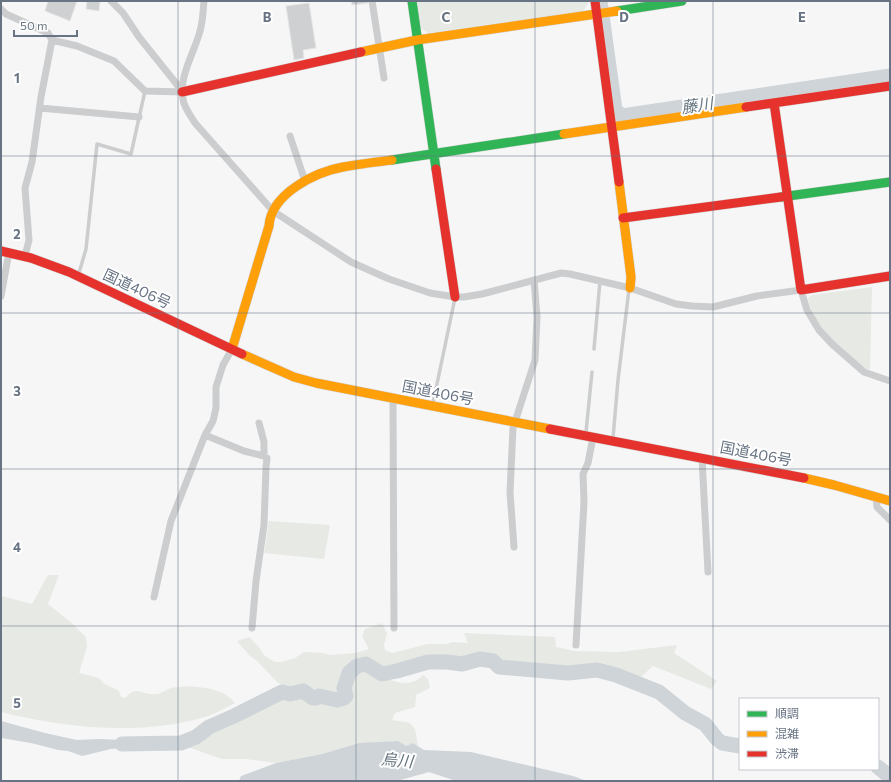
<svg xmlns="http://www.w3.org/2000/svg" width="891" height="782" viewBox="0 0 891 782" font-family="Commissioner,'Noto Sans JP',sans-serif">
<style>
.green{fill:#e6e9e4}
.water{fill:#ced4d8}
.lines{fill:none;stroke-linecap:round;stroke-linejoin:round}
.river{stroke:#ced4d8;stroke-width:15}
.building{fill:#ced0d1;stroke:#e6e6e6}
.fast-casing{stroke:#d2d3d4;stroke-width:10}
.slow-casing{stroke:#d2d3d4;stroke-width:10}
.jam-casing{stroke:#d2d3d4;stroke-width:10}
.lane{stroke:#cccdcf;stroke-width:3.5}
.street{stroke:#cccdcf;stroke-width:7}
.fast{stroke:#30b455;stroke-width:9}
.slow{stroke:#ff9f0a;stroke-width:9}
.jam{stroke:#e5322d;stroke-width:9}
.grid{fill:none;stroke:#687484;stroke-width:1;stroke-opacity:0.55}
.labels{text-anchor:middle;stroke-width:4;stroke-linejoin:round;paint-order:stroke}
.street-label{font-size:15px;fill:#687484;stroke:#fff}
.water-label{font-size:16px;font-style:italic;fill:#64747f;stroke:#fff}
.grid-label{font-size:13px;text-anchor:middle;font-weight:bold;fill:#687484;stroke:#fff;stroke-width:4;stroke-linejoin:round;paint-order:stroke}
</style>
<rect width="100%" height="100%" fill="#f6f6f6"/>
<!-- green -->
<path class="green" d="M417 1H588V4L583 11 428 33 421 28Z
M872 287 870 369H866C844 350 813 329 808 298L812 295Z
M269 521 330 525 324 559 264 553Z
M48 575H59L48 604 73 624 86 637 87 647 79 673 99 678C106 687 110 686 119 691L121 697 125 698C137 685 139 694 153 694 160 695 165 690 171 688 188 684 225 687 235 703 226 707 216 714 205 717 141 736 65 728 1 712V596L32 604Z
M382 623 387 633 384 645 385 650 392 653 428 644H446L453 642 468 643 464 633 555 637 556 647 574 651 619 652 677 645 674 653 717 681 711 689 653 666 634 683 597 670 568 673 499 667 493 661 480 659 462 664 447 662H428L397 671 382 674C388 681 403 685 412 682 416 681 420 678 423 675L428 679 430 688 416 695 415 707 395 713 392 720C396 721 400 721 405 722 417 723 416 737 418 746L413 743 406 746 359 743 322 754 276 763 246 759H222L182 745 196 739 210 729 282 695 296 694 299 692 302 693 313 699 317 700 319 698 331 699 341 702 346 699 347 696 346 688 350 674 354 671 348 672 342 687 343 697 340 699 337 698 316 689 285 686 278 683 257 661 250 656 237 641 249 637 258 646 265 656 275 662H282L295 658 304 652 323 653 330 655 355 653 369 649 362 636 365 629Z"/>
<!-- water -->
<path class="water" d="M1 721 45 733 77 740 99 739 145 741 138 747 111 749 82 756 68 751 58 750 31 743 1 738Z
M398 741 406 746 413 743 424 750 471 752 573 776 587 781H456L429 772 397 781H239L241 776 276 763 322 754 359 743Z"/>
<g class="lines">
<!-- river -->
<path class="river" d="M600 1 615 110 622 116 890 76
M122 744 181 743 196 737 209 727 234 716 282 692 290 694 303 691 313 698H316L319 696 337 700 344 698 346 696 344 688 349 673 357 666 366 664 382 674 397 671 428 662H447L462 664 480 659 493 661 499 667 568 673 597 670 616 675 659 692 685 713 705 724 717 739 722 743 740 746
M878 767 890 777"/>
</g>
<!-- building -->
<path class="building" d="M48 1H77L70 21 45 11Z
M87 1H100L99 11 86 9Z
M351 1H368V3L352 5Z
M309 3 316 48 303 50 304 58 294 60 286 6Z"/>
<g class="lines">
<defs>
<path id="fast" d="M412 1 436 169
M617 11 682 1
M392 160 564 134
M781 197 890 182"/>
<path id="slow" d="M361 52 417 40 617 11
M564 134 746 107
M619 182 631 277 630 288
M232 349 269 226C271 194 315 172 343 167 359 164 376 162 392 160
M242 354 294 377 316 383 550 429
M804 478 834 485 890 501"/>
<path id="jam" d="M595 1 619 182
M182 92 361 52
M774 103 801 290 890 276
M746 107 890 86
M436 169 455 297
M623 218 781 197
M1 251 31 258 69 272 242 354
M550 429 804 478"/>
</defs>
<!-- fast casing -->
<use href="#fast" class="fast-casing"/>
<!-- slow casing -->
<use href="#slow" class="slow-casing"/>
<!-- jam casing -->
<use href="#jam" class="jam-casing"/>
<!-- lane -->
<path class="lane" d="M79 273 86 249 97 144 131 154 145 91
M594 349 600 281
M433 403 455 298
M586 432 592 372
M613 438 618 380 629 289"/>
<!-- street -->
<path class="street" d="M111 1 123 13 139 37 175 82 182 92
M204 1C203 11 203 21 200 31 195 51 178 78 183 99 184 108 191 116 195 123L273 211 351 262 389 279 430 293 455 297H464L482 294 561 273 570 274 630 288 676 304 692 306 713 307 757 296 801 290 807 310 819 330 832 344 864 372 890 381
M372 1 384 78
M1 9 6 14 48 33 52 40 77 46 114 61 145 91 182 92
M40 108 139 117
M290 136 305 181
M25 256 29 240 25 188 32 162 41 97 52 40
M1 296 9 252
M393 399 394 628
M205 435 244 451 264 456
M702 458 708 572
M876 497 877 507 890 520
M514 547 510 492 513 428 535 360 537 317 534 280
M154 597 171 521 205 435 213 421 216 408V387L223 365 232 349
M252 628 256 581 264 525 266 467 267 458 264 456V442L259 423
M576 645 584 502 583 474 588 463 593 437"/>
<!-- fast -->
<use href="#fast" class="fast"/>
<!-- slow -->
<use href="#slow" class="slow"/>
<!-- jam -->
<use href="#jam" class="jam"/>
</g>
<!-- grid -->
<path class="grid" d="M178 1V781M356 1V781M535 1V781M713 1V781M1 156H890M1 313H890M1 469H890M1 626H890"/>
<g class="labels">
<!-- street labels -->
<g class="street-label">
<text transform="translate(137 289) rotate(25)" y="5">国道406号</text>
<text transform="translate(438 393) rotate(11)" y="5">国道406号</text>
<text transform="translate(756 454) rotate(11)" y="5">国道406号</text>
</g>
<!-- water labels -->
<g class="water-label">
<text transform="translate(697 105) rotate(-8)" y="6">藤川</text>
<text transform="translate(397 760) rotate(5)" y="6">烏川</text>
</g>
</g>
<g class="grid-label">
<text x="267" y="22">B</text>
<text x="446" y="22">C</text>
<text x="624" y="22">D</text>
<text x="802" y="22">E</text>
<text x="17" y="83">1</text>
<text x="17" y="239">2</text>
<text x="17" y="396">3</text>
<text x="17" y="552">4</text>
<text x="17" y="708">5</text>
</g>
<!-- border -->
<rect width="891" height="782" fill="none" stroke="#687484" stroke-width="4"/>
<!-- legend -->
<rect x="739" y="698" width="140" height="72" fill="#ffffff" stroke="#c3c7ce"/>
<rect x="747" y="711" width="20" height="6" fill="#30b455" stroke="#c3c7ce"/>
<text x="775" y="718" font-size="12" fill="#687484">順調</text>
<rect x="747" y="731" width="20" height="6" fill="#ff9f0a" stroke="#c3c7ce"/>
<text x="775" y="738" font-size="12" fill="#687484">混雑</text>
<rect x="747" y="751" width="20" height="6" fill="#e5322d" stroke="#c3c7ce"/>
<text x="775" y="758" font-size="12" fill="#687484">渋滞</text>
<!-- scale -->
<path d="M14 30v6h63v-6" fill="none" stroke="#687484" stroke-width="2"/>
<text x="20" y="30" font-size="12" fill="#687484" stroke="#ffffff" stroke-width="3" paint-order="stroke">50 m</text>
</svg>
